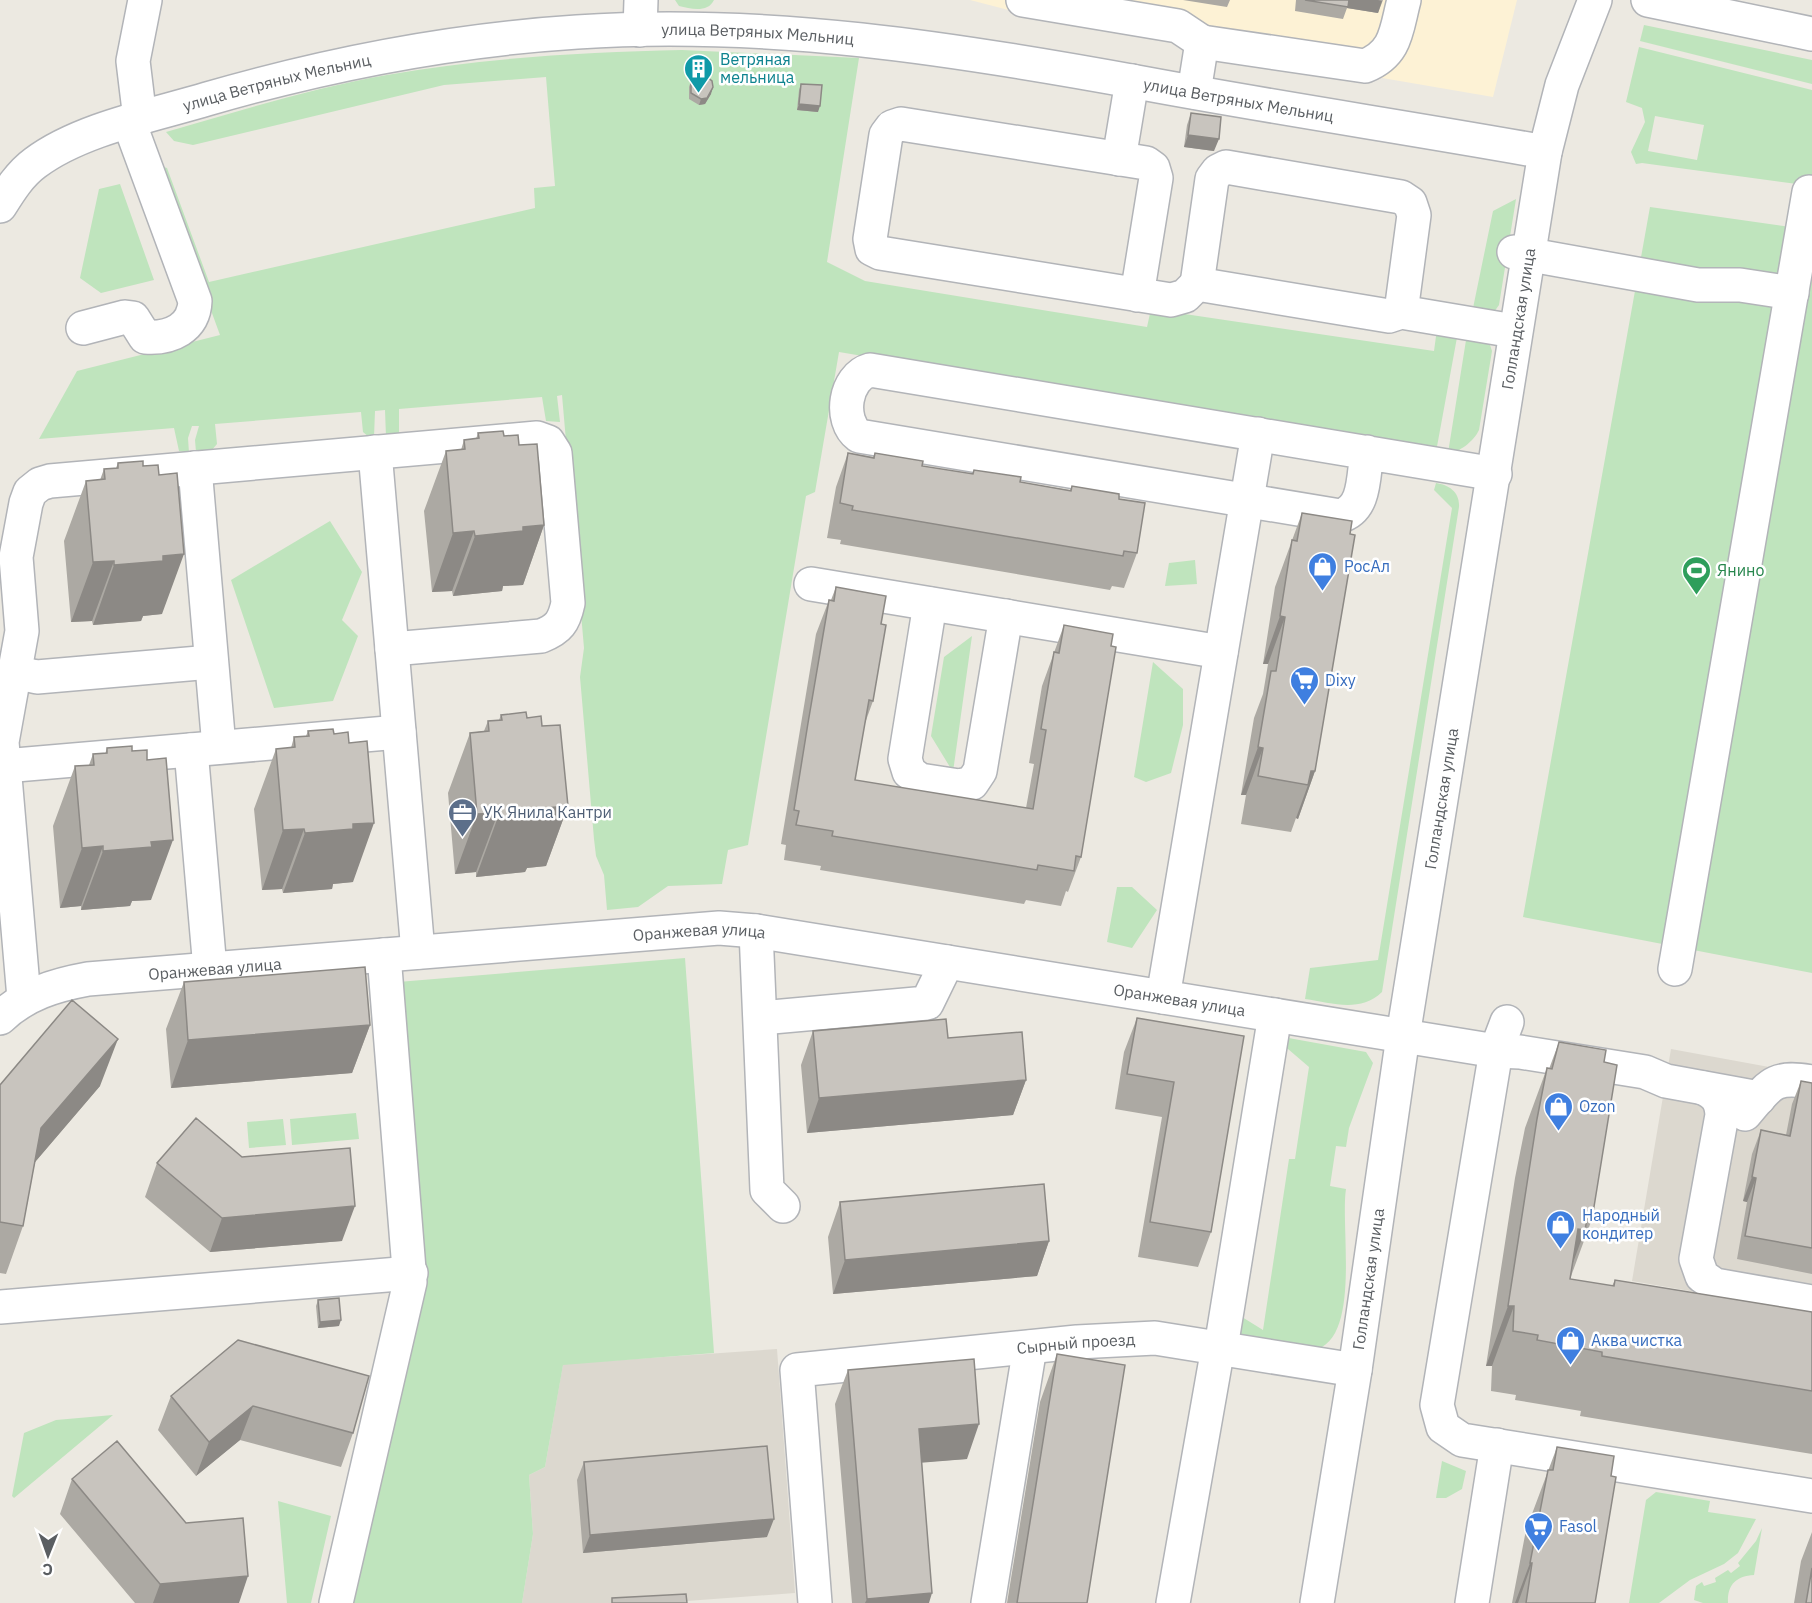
<svg xmlns="http://www.w3.org/2000/svg" width="1812" height="1603" viewBox="0 0 1812 1603" font-family="'IBM Plex Sans',sans-serif">
<style>
.commercial{fill:#fdf2d5}
.education{fill:#dcd8cf}
.green{fill:#bfe4bd;fill-rule:evenodd}
.lines{fill:none;stroke-linecap:round;stroke-linejoin:round}
.minor-casing{stroke:#b2b4b8;stroke-width:36}
.minor{stroke:#fff;stroke-width:33}
.wall{fill:#aca9a3}
.shaded-wall{fill:#8c8985}
.building{fill:#c8c4be;stroke:#8c8985;stroke-width:1.5}
.labels{text-anchor:middle;stroke-width:5;stroke-linejoin:round;paint-order:stroke}
.street-label{font-size:16px;fill:#5a5e62;stroke:#fff}
.culture-label{font-size:16px;fill:#0d838f;stroke:#fff;text-anchor:start}
.shop-label{font-size:16px;fill:#366cbe;stroke:#fff;text-anchor:start}
.leisure-label{font-size:16px;fill:#27864d;stroke:#fff;text-anchor:start}
.service-label{font-size:16px;fill:#4e5e75;stroke:#fff;text-anchor:start}
</style>
<rect width="100%" height="100%" fill="#ece9e1"/>
<!-- commercial -->
<path class="commercial" d="M970 0H1517L1493 97 1051 21Z"/>
<!-- education -->
<path class="education" d="M1671 1049 1812 1075V1312L1632 1281Z
M777 1349 795 1593 660 1603H522L533 1534 529 1475 545 1467 563 1364Z"/>
<!-- green -->
<path class="green" d="M675 0H714C708 13 691 9 679 6Z
M1644 25 1812 60V84L1640 41Z
M1639 47 1812 90V186L1642 163 1636 164 1631 152 1645 122 1642 108 1626 102ZM1655 116 1704 125 1697 160 1648 151Z
M682 50 859 58 827 262 865 281 1147 327 1151 309 1434 351 1437 329 1458 332 1436 452 839 352 815 492 806 496 748 845 728 850 722 884 668 886 638 907 607 910 604 875 596 856 594 839 580 677 584 648 562 395 557 396 560 422 546 421 542 397 399 409V433L386 437 385 410 375 411 374 437 370 438 363 432 361 412 215 424 217 444 211 451 196 452 195 440 199 426H192L188 438 189 453 179 451 174 428 39 439 77 371 220 335 159 168 161 166 167 168 209 282 535 208 534 188 555 186 546 77 444 85 193 145 174 141 166 132C239 111 312 88 387 75 485 58 583 52 682 50Z
M120 184 154 280 101 293 80 278 99 189Z
M1516 199 1499 305 1494 312 1472 313 1493 211Z
M1650 207 1812 230V973L1523 917Z
M1467 334 1489 342 1492 351 1479 430C1474 441 1459 453 1448 453Z
M1436 483C1449 485 1460 492 1459 507L1382 992C1360 1013 1332 1003 1305 999L1310 968 1378 960 1452 508 1434 490Z
M330 521 362 572 342 620 358 636 333 701 274 708 231 580Z
M1195 560 1197 584 1165 586 1169 563Z
M972 636 953 772 931 736 944 657Z
M1153 662 1183 689V725L1171 773 1146 782 1134 777Z
M1117 887H1132L1157 910 1132 948 1107 942Z
M685 958 714 1353 563 1365 545 1467 529 1475 533 1534 522 1603H349L423 1280 398 982Z
M1283 1037 1366 1052 1373 1063 1349 1128 1346 1147 1336 1146 1330 1186 1346 1189C1340 1226 1362 1342 1313 1350L1239 1337 1242 1317 1263 1330 1289 1159H1295L1309 1067 1281 1043Z
M356 1113 359 1139 292 1145 290 1119Z
M283 1119 286 1145 249 1148 247 1122Z
M113 1415 14 1498 12 1496 24 1433 56 1420Z
M1442 1461 1466 1471 1462 1489 1446 1498H1436Z
M1656 1492 1710 1501 1708 1512 1756 1519 1738 1553 1724 1564 1690 1580 1659 1603H1629L1646 1500Z
M278 1501 331 1516 311 1603H287Z
M1762 1528 1754 1575C1736 1576 1727 1585 1728 1603H1703L1694 1600 1696 1586 1702 1582 1704 1586 1716 1582 1715 1578 1728 1570 1731 1573 1740 1566 1738 1563 1756 1541Z"/>
<g class="lines">
<defs>
<g id="minor">
<path d="M1023 0 1178 26 1202 42 1194 92"/>
<path d="M1648 0 1812 34"/>
<path d="M640 30 641 0"/>
<path d="M1202 42 1365 66C1397 53 1396 30 1404 0"/>
<path d="M140 119 133 61 145 0"/>
<path d="M1119 159 1132 81"/>
<path id="s1" d="M0 206C10 190 20 174 35 163 80 129 154 115 207 99 328 64 451 40 577 32 767 19 956 49 1142 83 1276 108 1411 128 1545 152"/>
<path d="M1514 252 1698 285H1740L1792 293"/>
<path d="M1197 284 1212 179 1218 171 1226 167 1401 197 1410 203 1414 215 1401 312"/>
<path d="M1137 295 1156 178 1153 168 1146 163 901 124 892 127 886 135 870 239 872 249 880 253 1171 300 1185 296 1197 284 1389 316 1401 312 1502 329"/>
<path d="M83 328 125 317 133 318 145 337C171 339 194 328 195 301L129 122"/>
<path d="M375 452 418 952"/>
<path d="M1367 452C1363 476 1366 509 1340 516L859 436C838 420 845 377 870 370L1495 474"/>
<path d="M195 468 219 747"/>
<path d="M811 584 1221 652"/>
<path d="M930 604 905 759 909 772 920 780 959 786 972 783 980 771 1006 616"/>
<path d="M14 672 37 677 211 662"/>
<path d="M191 750 210 969"/>
<path d="M0 769 4 766 399 732"/>
<path d="M756 931 767 1190 783 1206"/>
<path d="M1675 969 1809 192"/>
<path d="M1163 997 1258 434"/>
<path d="M24 998 2 742 22 631 16 557 26 503 30 492 40 484 50 481 537 438 548 442 555 453 568 603C564 622 559 629 541 636L392 649"/>
<path id="s2" d="M0 1018C25 994 55 985 88 979L719 928 756 931 1496 1051 1520 1052 1645 1072 1666 1081 1759 1098"/>
<path d="M761 1018 927 1003 947 962"/>
<path d="M1507 1022 1496 1051 1437 1405 1443 1427 1462 1440 1812 1496"/>
<path d="M1703 1088C1716 1094 1721 1100 1722 1115L1696 1259 1702 1276 1715 1285 1812 1302"/>
<path d="M1745 1114C1770 1085 1772 1075 1812 1082"/>
<path d="M0 1307 411 1273"/>
<path d="M336 1603 410 1282 384 955"/>
<path id="s3" d="M815 1603 797 1370 1077 1342 1155 1338 1355 1370"/>
<path d="M988 1603 1030 1347"/>
<path d="M1173 1603 1216 1359 1223 1335 1275 1015"/>
<path id="s4" d="M1317 1603 1355 1370 1403 1036 1545 152 1562 85 1595 0"/>
<path d="M1472 1603 1497 1445"/>
</g>
</defs>
<!-- minor casing -->
<use href="#minor" class="minor-casing"/>
<!-- minor -->
<use href="#minor" class="minor"/>
</g>
<!-- wall -->
<path class="wall" d="M1183 0H1230L1227 7Z
M1296 0H1383L1378 13 1347 8 1343 19 1295 11Z
M691 81 711 94 705 104 699 105 689 99V87Z
M801 84 818 112 797 110 799 90Z
M1191 113 1214 151 1184 147 1187 125Z
M478 433 504 436 519 445 544 525 523 585 503 586 502 591 453 596 452 591 432 592 424 511 446 451 461 450 464 440 476 439Z
M848 453 873 457 875 453 922 466 973 474 974 470 1020 482 1070 490 1072 486 1119 499 1137 553 1124 588 1112 586 1110 590 840 544 841 540 827 538 836 487Z
M118 463 162 614 143 616 141 621 93 625 92 621 71 622 64 541 86 481 100 480 104 469 116 468Z
M1302 513 1315 771 1298 819 1296 818 1291 832 1241 824 1246 795H1241L1254 718 1263 694 1268 664H1263L1275 587Z
M836 587 881 624 873 701 864 726 855 780 1026 808 1034 764 1029 763 1042 686 1064 625 1081 857 1068 892 1066 891 1061 906 1026 900 1024 904 820 870 821 866 784 860 786 845 781 844 816 634 829 600H831Z
M501 715 527 718 542 726 568 806 546 866 527 868 525 872 476 877V872L455 874 448 793 470 733 484 731 488 721 499 720Z
M308 731 353 882 333 884 332 889 283 893 282 889 262 890 254 809 276 749 291 748 294 737 306 736Z
M107 748 151 900 132 901 130 906 81 910V906L60 908 53 826 75 766 89 765 93 754H105Z
M184 982 370 1025 352 1073 171 1088 166 1029Z
M1137 1018 1244 1036 1211 1232 1198 1267 1138 1257 1162 1117 1115 1109 1124 1052Z
M813 1031 948 1038 1026 1080 1013 1115 807 1133 801 1065Z
M1559 1042 1604 1062 1592 1219 1570 1279 1612 1286 1615 1280 1812 1312V1454L1580 1416 1581 1411 1515 1400 1516 1395 1491 1391 1492 1366H1486L1515 1178 1525 1128 1547 1068 1549 1069Z
M1801 1081 1812 1083V1274L1737 1259 1747 1202 1743 1201 1752 1154 1761 1130 1786 1135 1792 1104Z
M0 1085 100 1086 35 1162 23 1226 6 1274 0 1273Z
M242 1157 342 1241 210 1252 145 1197 157 1163Z
M840 1202 1049 1241 1037 1276 833 1294 828 1237Z
M318 1300 339 1326 318 1328 316 1306Z
M238 1340 353 1433 341 1467 240 1440 196 1476 158 1430 171 1396Z
M1057 1354 1087 1603H1007L1040 1402Z
M848 1370 967 1459 922 1462 929 1603H852L835 1404Z
M1557 1447 1611 1476 1595 1603H1512L1526 1530Z
M584 1462 767 1537 583 1553 577 1480Z
M72 1479 239 1603H135L60 1514Z
M1812 1532V1603H1794L1801 1561Z"/>
<!-- shaded-wall -->
<path class="shaded-wall" d="M1348 0H1378L1382 1 1378 13 1347 8Z
M713 87 711 94 705 104 699 105 701 99Z
M799 104 820 106 818 112 797 110Z
M1188 135 1219 139 1214 151 1184 147Z
M544 525 523 585 503 586 502 591 453 596 475 536 523 527Z
M474 531 452 591 432 592 453 533Z
M184 554 162 614 143 616 141 621 93 625 114 565 163 556Z
M114 561 92 621 71 622 93 562Z
M1280 616 1285 617 1268 664H1263Z
M1258 747 1263 748 1246 795H1241Z
M1311 771H1315L1298 819 1296 818 1308 785Z
M568 806 546 866 527 868 525 872 476 877 498 817 546 808Z
M498 813 476 872 455 874 477 814Z
M374 823 353 882 333 884 332 889 283 893 305 833 353 824Z
M304 829 282 889 262 890 283 830Z
M173 840 151 900 132 901 130 906 81 910 103 851 151 842Z
M103 846 81 906 60 908 82 848Z
M370 1025 352 1073 171 1088 188 1040Z
M118 1039 100 1086 24 1175 41 1128Z
M1026 1080 1013 1115 807 1133 819 1098Z
M1752 1177 1756 1178 1747 1202 1743 1201Z
M355 1206 342 1241 210 1252 222 1218Z
M1578 1229 1585 1230 1563 1290Z
M1049 1241 1037 1276 833 1294 845 1260Z
M1508 1306H1514L1492 1366H1486Z
M341 1320 339 1326 318 1328 320 1322Z
M253 1406 240 1440 196 1476 209 1442Z
M979 1424 967 1459 906 1464 919 1429Z
M774 1519 767 1537 583 1553 590 1535Z
M1530 1563H1532L1518 1603H1515Z
M248 1576 239 1603H153L160 1584Z
M932 1593 929 1603H865L867 1599Z"/>
<!-- building -->
<path class="building" d="M1305 0H1349L1348 7Z
M696 77H707L712 81 713 87 707 98 701 99 691 93V81Z
M801 84 822 85 820 106 799 104Z
M1191 113 1221 117 1219 139 1188 135Z
M503 431 504 436 518 435 519 445 537 444 544 525 523 527V531L475 536 474 531 453 533 446 451 465 449 464 440 479 438 478 433Z
M848 453 874 458 875 453 923 461 922 466 973 474 974 470 1021 477 1020 482 1071 491 1072 486 1119 494V499L1145 503 1137 553 1124 551 1123 556 852 510 853 506 840 503Z
M143 461V466L158 465 159 475 177 473 184 554 163 556V561L114 565V561L93 562 86 481 105 479 104 469 118 468V463Z
M1302 513 1352 521 1350 534 1355 535 1315 771H1311L1308 785 1258 776 1263 748 1258 747 1271 671H1276L1285 617 1280 616 1292 540 1297 541Z
M836 587 886 596 881 624 886 625 873 701 869 700 855 780 1033 809 1046 730 1041 729 1054 652 1059 653 1064 625 1113 634 1111 646 1116 647 1081 857 1076 856 1074 871 1038 865 1037 870 832 836 833 831 796 825 799 811 794 810 808 723 829 600 834 601Z
M526 712 527 718 541 716 542 726 560 725 568 806 546 808 547 812 498 817V813L477 814 470 733 489 731 488 721 502 720 501 715Z
M333 729 334 734 348 732 349 743 367 741 374 823 353 824V829L305 833 304 829 283 830 276 749 295 747 294 737 309 736 308 731Z
M132 746V751L147 750V760L166 758 173 840 151 842 152 847 103 851V846L82 848 75 766 94 765 93 754 107 753V748Z
M365 967 370 1025 188 1040 184 982Z
M72 1000 118 1039 41 1128 23 1226 0 1222V1085Z
M1137 1018 1244 1036 1211 1232 1150 1222 1174 1082 1127 1074Z
M946 1019 948 1038 1022 1032 1026 1080 819 1098 813 1031Z
M1559 1042 1606 1050 1604 1062 1617 1065 1592 1219H1587L1585 1230 1578 1229 1570 1279 1614 1286 1615 1280 1812 1312V1391L1602 1356V1352L1537 1340 1538 1335 1513 1331 1514 1306H1508L1537 1119 1547 1068 1552 1069Z
M1801 1081 1812 1083V1248L1745 1236 1756 1178 1752 1177 1761 1130 1790 1136Z
M196 1118 242 1157 350 1148 355 1206 222 1218 157 1163Z
M1044 1184 1049 1241 845 1260 840 1202Z
M339 1298 341 1320 320 1322 318 1300Z
M238 1340 369 1376 353 1433 253 1406 209 1442 171 1396Z
M1057 1354 1125 1365 1087 1603H1017Z
M974 1359 979 1424 919 1429 932 1593 867 1599 848 1370Z
M117 1441 186 1523 243 1518 248 1576 160 1584 72 1479Z
M767 1446 774 1519 590 1535 584 1462Z
M1557 1447 1614 1456 1611 1476 1616 1477 1595 1603H1526L1532 1563H1530L1548 1470H1553Z
M1812 1568V1603H1806Z
M686 1594 687 1603H612V1598Z"/>
<!-- icons -->
<defs>
<symbol id="building-pin" viewBox="-11 -11 22 30"><path d="M0 17L-7.5 6A9.5 9.5 0 1 1 7.5 6Z" fill="#0f9aa8" stroke="#fff"/><path d="M-4-6H4V6H1V3H-1V6H-4ZM-2.5-4.3h1.7v1.8h-1.7ZM.8-4.3h1.7v1.8H.8ZM-2.5-1h1.7V.8h-1.7ZM.8-1h1.7V.8H.8Z" fill="#fff"/></symbol>
<symbol id="shop-pin" viewBox="-11 -11 22 30"><path d="M0 17L-7.5 6A9.5 9.5 0 1 1 7.5 6Z" fill="#3f7fe0" stroke="#fff"/><path d="M-5-2.5h2.3a2.7 3.5 0 0 1 5.4 0H5L5.5 6h-11ZM-1.5-2.5h3a1.5 2.3 0 0 0-3 0Z" fill="#fff"/></symbol>
<symbol id="stadium-pin" viewBox="-11 -11 22 30"><path d="M0 17L-7.5 6A9.5 9.5 0 1 1 7.5 6Z" fill="#2e9e5b" stroke="#fff"/><path d="M0-5a6.5 5 0 1 0 0 10a6.5 5 0 1 0 0-10ZM-3.5-1.8h7v3.6h-7Z" fill="#fff"/></symbol>
<symbol id="supermarket-pin" viewBox="-11 -11 22 30"><path d="M0 17L-7.5 6A9.5 9.5 0 1 1 7.5 6Z" fill="#3f7fe0" stroke="#fff"/><path d="M-6-5.5h2.5l.6 2H6L4.5 2H-2.5L-4.4-4H-6ZM-1.5 3.2a1.3 1.3 0 1 0 .1 0ZM3 3.2a1.3 1.3 0 1 0 .1 0Z" fill="#fff"/></symbol>
<symbol id="office-pin" viewBox="-11 -11 22 30"><path d="M0 17L-7.5 6A9.5 9.5 0 1 1 7.5 6Z" fill="#5c6f8a" stroke="#fff"/><path d="M-6-3h4V-5.5h4V-3h4V5H-6ZM-1-4.5V-3h2v-1.5ZM-6 0V1H6V0Z" fill="#fff"/></symbol>
</defs>
<g fill-rule="evenodd">
<use href="#building-pin" x="682" y="52" width="33" height="45"/>
<use href="#shop-pin" x="1306" y="550" width="33" height="45"/>
<use href="#stadium-pin" x="1680" y="554" width="33" height="45"/>
<use href="#supermarket-pin" x="1288" y="664" width="33" height="45"/>
<use href="#office-pin" x="446" y="796" width="33" height="45"/>
<use href="#shop-pin" x="1542" y="1090" width="33" height="45"/>
<use href="#shop-pin" x="1544" y="1208" width="33" height="45"/>
<use href="#shop-pin" x="1554" y="1324" width="33" height="45"/>
<use href="#supermarket-pin" x="1522" y="1510" width="33" height="45"/>
</g>
<g class="labels">
<!-- street labels -->
<g class="street-label">
<text dy="6" stroke="none"><textPath href="#s1" startOffset="798">улица Ветряных Мельниц</textPath></text>
<text dy="6" stroke="none"><textPath href="#s1" startOffset="312">улица Ветряных Мельниц</textPath></text>
<text dy="6" stroke="none"><textPath href="#s1" startOffset="1284">улица Ветряных Мельниц</textPath></text>
<text dy="6" stroke="none"><textPath href="#s4" startOffset="1300">Голландская улица</textPath></text>
<text dy="6" stroke="none"><textPath href="#s4" startOffset="814">Голландская улица</textPath></text>
<text dy="6" stroke="none"><textPath href="#s2" startOffset="711">Оранжевая улица</textPath></text>
<text dy="6" stroke="none"><textPath href="#s2" startOffset="225">Оранжевая улица</textPath></text>
<text dy="6" stroke="none"><textPath href="#s2" startOffset="1197">Оранжевая улица</textPath></text>
<text dy="6" stroke="none"><textPath href="#s4" startOffset="328">Голландская улица</textPath></text>
<text dy="6" stroke="none"><textPath href="#s3" startOffset="514">Сырный проезд</textPath></text>
</g>
<!-- culture labels -->
<g class="culture-label">
<text x="720" y="65">Ветряная<tspan x="720" dy="18">мельница</tspan></text>
</g>
<!-- shop labels -->
<g class="shop-label">
<text x="1344" y="572">РосАл</text>
<text x="1325" y="686">Dixy</text>
<text x="1579" y="1112">Ozon</text>
<text x="1582" y="1221">Народный<tspan x="1582" dy="18">кондитер</tspan></text>
<text x="1591" y="1346">Аква чистка</text>
<text x="1559" y="1532">Fasol</text>
</g>
<!-- leisure labels -->
<g class="leisure-label">
<text x="1717" y="576">Янино</text>
</g>
<!-- service labels -->
<g class="service-label">
<text x="483" y="818">УК Янила Кантри</text>
</g>
</g>
<!-- north arrow -->
<g transform="translate(48 1555) rotate(181)" stroke="#ffffff" stroke-width="4.5" paint-order="stroke">
<path d="M0-4.5L10 22L0 15L-10 22Z" fill="#5a5e62"/>
<text y="-9" font-size="16" font-weight="bold" text-anchor="middle" fill="#5a5e62">С</text>
</g>
</svg>
